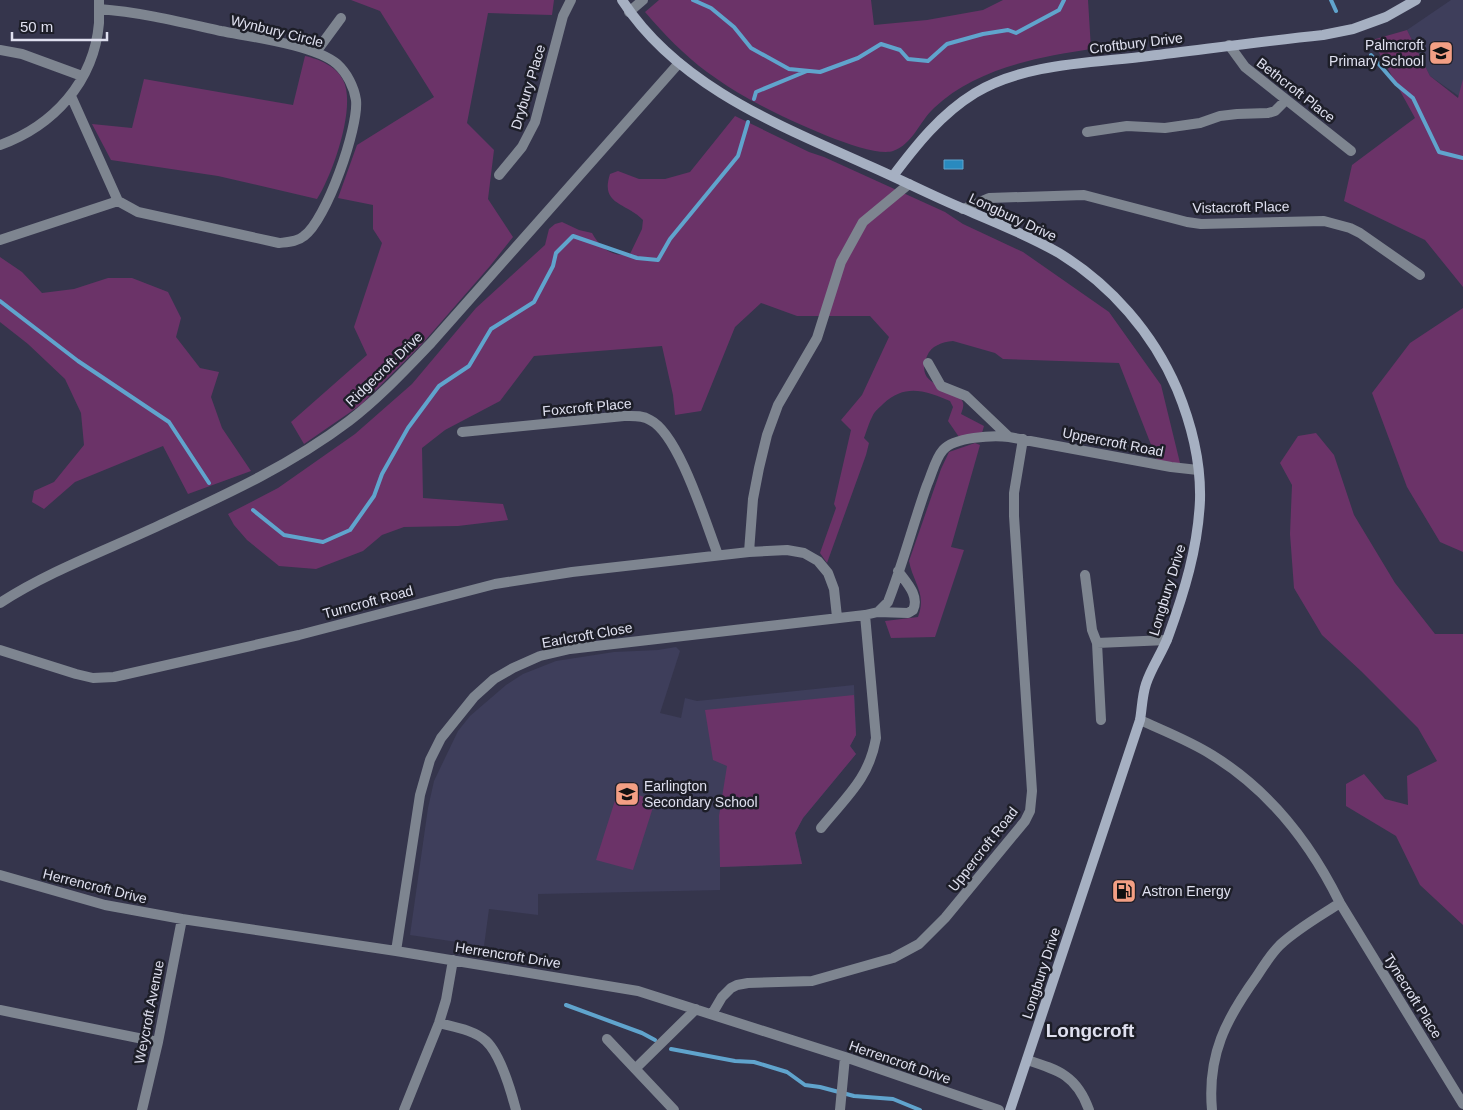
<svg xmlns="http://www.w3.org/2000/svg" width="1463" height="1110" viewBox="0 0 1463 1110" font-family="Helvetica,sans-serif">
<style>
.built{fill:#3e3e5b}
.green{fill:#6b3368}
.water{fill:#298abf;stroke:#60a4cd}
.lines{fill:none;stroke-linecap:round;stroke-linejoin:round}
.stream{stroke:#60a4cd;stroke-width:4}
.street{stroke:#7e8590;stroke-width:10}
.secondary{stroke:#a6b0c2;stroke-width:10}
.labels{text-anchor:middle;stroke-width:5;stroke-linejoin:round;paint-order:stroke}
.street-label{font-size:14px;fill:#dfe0ef;stroke:#1d1e28}
.poi-label{font-size:14px;fill:#dfe0ef;stroke:#1d1e28;text-anchor:start}
.district-label{font-size:19px;font-weight:bold;fill:#dfe0ef;stroke:#1d1e28}
</style>
<rect width="100%" height="100%" fill="#35354c"/>
<!-- built -->
<path class="built" d="M1451 0H1463V99L1430 76 1407 30Z
M676 647 680 651 660 713 681 718 685 698 697 701 854 685 856 735 850 746 856 754 803 818 795 833 802 864 720 867V890L538 894V915L489 909 484 946 410 935 428 808 434 781 458 731 470 716 506 685 523 674 556 661 614 652 658 650Z"/>
<!-- green -->
<path class="green" d="M351 0H554L552 15 488 13 467 123 494 150 488 199 513 237 490 266 422 344 362 404 304 444 291 422 367 355 354 327 382 243 373 229V205L338 198 357 145 434 97 380 11Z
M659 0H871L874 25 927 20 983 10 1003 0H1088L1091 49C1037 57 975 69 934 108 919 122 913 144 893 151 868 159 774 113 749 99 734 91 721 82 707 72 684 55 664 34 645 12Z
M1407 30 1430 76 1458 98 1463 79V287L1425 240 1344 201 1352 165 1415 118 1372 40Z
M305 56C319 59 336 66 343 80 357 106 332 176 317 199L218 176 111 160 92 124 132 128 144 79 293 105Z
M735 116 809 152 824 157 945 212 963 224 1023 252 1109 312 1161 385 1180 463 1159 465 1119 363 1003 359 995 353 953 341C942 342 931 346 927 356 914 387 949 384 961 399 965 404 963 408 961 414L984 426 982 433 959 437 948 421 953 407 950 401C925 391 906 383 883 404 880 407 875 411 873 415 869 422 867 430 864 438L869 443 866 455 827 563 820 553 836 508 834 504 851 430 841 420 862 395 889 337 870 316H797L761 303 735 327 701 411 675 415 673 395 662 346 534 356 500 401 445 430 422 448 423 498 503 504 508 520 458 526 404 527 382 535 363 551 316 569 279 566 247 540 234 525 228 514 278 488 355 434 412 384 476 308 545 245 549 229 555 224 562 222 579 230 592 233C600 247 611 258 630 254L642 229 643 220C625 202 600 205 610 174L618 171 639 179H665L690 172Z
M0 257 22 272 42 293 74 289 108 278H132L168 292 181 318 176 337 200 368 219 372 211 397 222 428 251 471 188 494 163 446 75 482 44 509 32 502 34 491 54 482 84 445 81 413 65 379 28 344 0 322Z
M1463 308V552L1440 542 1407 487 1372 393 1410 343Z
M1316 433 1334 455 1354 515 1395 583 1435 634H1463V925L1420 885 1396 836 1346 806V784L1364 774 1385 799 1408 805 1407 776 1437 761 1418 728 1361 671 1322 635 1294 588 1290 534 1292 485 1280 463 1298 436Z
M975 443 980 445 951 547 964 550 935 637 891 638 885 621 918 617C927 593 913 583 909 561L941 469 949 452Z
M854 695 856 735 850 746 856 754 803 818 795 833 802 864 720 867 719 816 727 766 713 760 705 710Z
M619 788 655 801 633 870 596 860Z"/>
<!-- water -->
<path class="water" d="M944 160H963V169H944Z"/>
<g class="lines">
<!-- stream -->
<path class="stream" d="M693 0 711 8 734 27 751 48 789 69 820 72 858 58 881 44 900 50 908 59 928 61 947 44 983 34 1008 30 1016 33 1059 10 1064 0
M1331 0 1336 11
M1371 55 1396 84 1413 98 1439 152 1463 158
M754 99 756 92 807 71
M0 301 78 361 169 422 209 483
M253 510 284 535 323 542 350 530 374 496 382 474 408 428 439 386 469 366 491 329 534 302 553 266 556 253 573 236 637 258 658 260 670 239 738 156 748 122
M566 1005 642 1033 655 1040
M671 1049 735 1061 754 1062 787 1072 805 1085 820 1087 854 1096 893 1099 920 1110"/>
<!-- street -->
<path class="street" d="M629 12 643 0
M1229 45 1245 67 1351 151
M0 50 22 54 82 76
M316 52 341 18
M71 96 118 201 138 212 279 243C288 242 297 242 304 236 326 221 359 127 356 100 354 87 347 73 337 64 315 45 251 37 221 31 181 22 140 12 99 9
M1087 132 1127 126 1165 128 1200 123 1220 116 1237 114 1268 113 1275 111 1286 100
M0 145C53 126 94 82 99 23 99 16 99 8 99 0
M499 175 522 147 535 122 563 16 571 0
M963 209 989 198 1084 195 1187 222 1201 224 1324 221 1350 228 1360 233 1420 275
M0 240 118 201
M928 363 941 386 966 396 1009 437
M462 432 624 416C633 416 642 415 650 420 679 434 706 524 718 555
M749 552 753 499 759 468 767 435 778 405 817 338 841 262 863 222 909 184
M1085 575 1092 630 1097 643 1101 720
M0 603C49 571 107 550 160 525 225 495 291 465 349 421 379 398 405 370 431 343L679 63
M878 612 908 613 913 610C920 596 906 582 898 571
M1097 643 1167 640
M0 650 76 674 93 678 114 677 299 635 495 584 572 572 749 552 787 550 804 553 818 561 828 573 834 589 837 617
M1140 720C1164 731 1190 741 1212 755 1269 790 1311 844 1340 903L1463 1104
M821 828C846 797 869 779 876 738L865 615
M0 875 105 905 182 919 396 951 638 991 845 1057 999 1110
M396 951 420 795 430 760 441 738 474 697 494 679 513 668 540 656 570 649 865 615 878 612 888 602C903 564 913 524 927 485 932 474 935 459 943 450 954 437 993 435 1009 437L1171 467 1198 470
M0 1010 158 1042
M712 1014 722 997 731 988 737 985 748 983 812 981 893 958 919 944 945 918 1025 821 1030 811 1032 791 1014 516V493L1023 439
M439 1023C454 1027 474 1030 486 1041 501 1055 511 1091 516 1110
M607 1039 674 1110
M1027 1060C1059 1070 1077 1076 1089 1110
M636 1068 696 1009
M142 1110 158 1042 182 919
M404 1110 439 1023 446 1000 453 960
M840 1110 845 1057
M1212 1110C1207 1055 1226 1019 1257 976 1264 965 1271 954 1280 945 1297 929 1320 916 1340 903"/>
<!-- secondary -->
<path class="secondary" d="M622 0C677 85 776 124 865 164 898 178 930 195 964 209 995 222 1030 236 1059 253 1111 285 1153 333 1177 389 1191 423 1201 463 1200 500 1198 548 1184 593 1168 637 1162 653 1151 668 1146 684 1142 696 1142 709 1140 720L1010 1110
M893 176C917 144 941 114 975 93 1024 63 1093 63 1149 56 1207 49 1265 41 1323 35L1353 29 1386 17 1416 0"/>
</g>
<!-- icons -->
<defs>
<symbol id="school-square" viewBox="-11 -11 22 22"><rect x="-9" y="-9" width="18" height="18" rx="4" fill="#f39f84" stroke="#1d1e28"/><path d="M0-5L7-2L0 1L-7-2ZM-4 1L0 2.5L4 1V4Q0 6-4 4Z" fill="#111"/></symbol>
<symbol id="fuel-square" viewBox="-11 -11 22 22"><rect x="-9" y="-9" width="18" height="18" rx="4" fill="#f39f84" stroke="#1d1e28"/><path d="M-5.5-6h7V0h2V4h1.3V-2.5L3-4.5l.8-.8L6-3V5H2.5V1h-1V6h-7ZM-4.2-4.7v3.2H.2V-4.7Z" fill="#111"/></symbol>
</defs>
<g fill-rule="evenodd">
<use href="#school-square" x="1427" y="39" width="28" height="28"/>
<use href="#school-square" x="613" y="780" width="28" height="28"/>
<use href="#fuel-square" x="1110" y="877" width="28" height="28"/>
</g>
<g class="labels">
<!-- street labels -->
<g class="street-label">
<text transform="translate(277 31) rotate(14)" y="5">Wynbury Circle</text>
<text transform="translate(1136 43) rotate(-7)" y="5">Croftbury Drive</text>
<text transform="translate(528 87) rotate(-73)" y="5">Drybury Place</text>
<text transform="translate(1296 90) rotate(38)" y="5">Bethcroft Place</text>
<text transform="translate(1241 207) rotate(-1)" y="5">Vistacroft Place</text>
<text transform="translate(1013 217) rotate(25)" y="5">Longbury Drive</text>
<text transform="translate(384 369) rotate(-44)" y="5">Ridgecroft Drive</text>
<text transform="translate(587 407) rotate(-5)" y="5">Foxcroft Place</text>
<text transform="translate(1113 442) rotate(11)" y="5">Uppercroft Road</text>
<text transform="translate(1167 590) rotate(-73)" y="5">Longbury Drive</text>
<text transform="translate(368 602) rotate(-15)" y="5">Turncroft Road</text>
<text transform="translate(587 635) rotate(-10)" y="5">Earlcroft Close</text>
<text transform="translate(983 849) rotate(-52)" y="5">Uppercroft Road</text>
<text transform="translate(95 886) rotate(14)" y="5">Herrencroft Drive</text>
<text transform="translate(508 955) rotate(9)" y="5">Herrencroft Drive</text>
<text transform="translate(1041 973) rotate(-72)" y="5">Longbury Drive</text>
<text transform="translate(1413 996) rotate(58)" y="5">Tynecroft Place</text>
<text transform="translate(149 1012) rotate(-79)" y="5">Weycroft Avenue</text>
<text transform="translate(900 1062) rotate(19)" y="5">Herrencroft Drive</text>
</g>
<!-- poi labels -->
<g class="poi-label">
<text x="1424" y="50" text-anchor="end">Palmcroft<tspan x="1424" dy="16">Primary School</tspan></text>
<text x="644" y="791">Earlington<tspan x="644" dy="16">Secondary School</tspan></text>
<text x="1142" y="896">Astron Energy</text>
</g>
<!-- district labels -->
<g class="district-label">
<text x="1090" y="1037">Longcroft</text>
</g>
</g>
<!-- scale -->
<path d="M12 32v8h95v-8" fill="none" stroke="#dfe0ef" stroke-width="2.5"/>
<text x="20" y="32" font-size="15" fill="#dfe0ef" stroke="#1d1e28" stroke-width="4" paint-order="stroke">50 m</text>
</svg>
